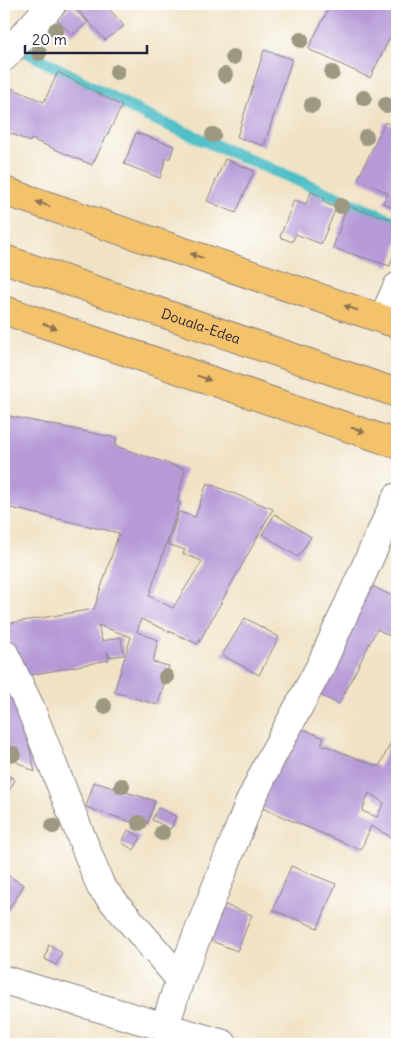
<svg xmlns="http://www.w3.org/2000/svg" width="401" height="1048" viewBox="0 0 401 1048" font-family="Delius,sans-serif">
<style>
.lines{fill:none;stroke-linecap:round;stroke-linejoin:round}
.stream{stroke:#50bec7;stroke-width:12}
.building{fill:#b69ad7;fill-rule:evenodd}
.minor-casing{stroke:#898280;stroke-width:30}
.primary-casing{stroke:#898280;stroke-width:30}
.trunk-casing{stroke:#898280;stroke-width:30}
.minor{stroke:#fff;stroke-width:28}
.primary{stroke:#f4c26a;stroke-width:28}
.trunk{stroke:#f4c26a;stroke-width:28}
.tree{fill:#9c9881}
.oneway{fill:#8b7252}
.labels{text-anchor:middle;stroke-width:5;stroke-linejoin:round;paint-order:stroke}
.street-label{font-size:14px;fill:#22223b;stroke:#fff}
</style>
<rect width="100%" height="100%" fill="#fff"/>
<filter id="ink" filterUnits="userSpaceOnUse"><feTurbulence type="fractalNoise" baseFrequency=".02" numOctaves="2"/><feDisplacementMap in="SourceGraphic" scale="10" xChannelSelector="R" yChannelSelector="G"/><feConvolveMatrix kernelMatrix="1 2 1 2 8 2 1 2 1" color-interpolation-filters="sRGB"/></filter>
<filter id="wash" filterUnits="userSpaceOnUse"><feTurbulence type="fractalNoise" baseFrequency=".0096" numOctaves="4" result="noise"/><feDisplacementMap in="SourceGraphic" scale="20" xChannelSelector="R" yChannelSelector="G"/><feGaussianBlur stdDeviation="1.12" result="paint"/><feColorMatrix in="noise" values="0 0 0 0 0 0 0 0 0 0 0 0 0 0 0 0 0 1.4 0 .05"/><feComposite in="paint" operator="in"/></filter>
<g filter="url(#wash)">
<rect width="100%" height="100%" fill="#f0e2c4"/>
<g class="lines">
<!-- stream -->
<path class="stream" d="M4 35 29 53 147 116 397 223"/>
</g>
<g id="blocks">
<!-- building -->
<path class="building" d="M78 4H105L124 26 105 40 75 6Z
M331 4H388L397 8V23L370 78 308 49Z
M71 6 88 22 72 35 57 19Z
M264 50 292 59 264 146 237 137Z
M58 72 122 106 92 165 31 139 30 142 4 130V85L44 102Z
M385 122 397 128V210L383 203 388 193 358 179Z
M136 133 174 146 170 158H166L160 178 124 164Z
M225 159 254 171 236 213 207 201Z
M311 192 325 198 323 202 336 208 321 244 296 234 292 242 280 237 294 200 306 204Z
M347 206 397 221V243L390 266 333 248Z
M4 415 117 438 115 446 185 469 177 502 180 503 149 596 173 608 202 561 183 554 185 550 168 544 179 512 195 517 207 483 273 509 198 644 141 619 137 632 158 640 153 662 169 666 158 705 114 692 131 637 98 625 102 641 121 637 124 655 109 657 107 651 109 660 20 677 5 624 94 609 119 533 7 507 4 528Z
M275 514 311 537 298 557 262 534Z
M367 583 397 599V640L377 629 339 704 311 691Z
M245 618 279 637 259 675 222 655Z
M4 669 13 674 35 772 4 755Z
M291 724 324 738 321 744 379 767 391 742 397 746V840L371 826 361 850 250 803ZM369 793 384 803 377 817 362 811Z
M4 773 15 780 4 800Z
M94 782 155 801 146 827 86 807Z
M158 808 176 816 171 829 152 820Z
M128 830 141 837 134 850 122 843Z
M291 866 336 884 318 928 273 910Z
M4 873 24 885 4 917Z
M217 902 252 915 237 951 204 938Z
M49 944 62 953 56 965 45 959Z"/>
</g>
</g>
<g filter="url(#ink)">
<use href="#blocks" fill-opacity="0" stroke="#898280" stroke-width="1"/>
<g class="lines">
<defs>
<path id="minor" d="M4 57 52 4
M383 319 397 287
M4 653 30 707 101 887 180 979
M4 980 223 1044
M165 1026 180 979 249 804 270 760 321 665 397 497"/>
<path id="primary" d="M4 191 397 324
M4 310 397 444"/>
<g id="trunk">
<path id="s1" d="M4 259 397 393"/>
</g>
</defs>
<!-- minor casing -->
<use href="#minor" class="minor-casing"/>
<!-- primary casing -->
<use href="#primary" class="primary-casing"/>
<!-- trunk casing -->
<use href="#trunk" class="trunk-casing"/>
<!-- minor -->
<use href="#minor" class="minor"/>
<!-- primary -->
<use href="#primary" class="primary"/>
<!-- trunk -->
<use href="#trunk" class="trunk"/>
</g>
<!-- trees -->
<g class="tree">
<circle cx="56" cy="30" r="8"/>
<circle cx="301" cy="40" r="8"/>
<circle cx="39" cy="53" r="8"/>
<circle cx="233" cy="57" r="8"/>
<circle cx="117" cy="72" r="8"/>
<circle cx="332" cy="73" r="8"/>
<circle cx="225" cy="75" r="8"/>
<circle cx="364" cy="98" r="8"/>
<circle cx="312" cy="105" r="8"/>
<circle cx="386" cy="105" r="8"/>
<circle cx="213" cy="135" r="8"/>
<circle cx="366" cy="137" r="8"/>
<circle cx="341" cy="206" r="8"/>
<circle cx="166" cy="677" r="8"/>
<circle cx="104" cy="706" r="8"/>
<circle cx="13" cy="754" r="8"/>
<circle cx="122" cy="786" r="8"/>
<circle cx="139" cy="823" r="8"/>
<circle cx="53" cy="826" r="8"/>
<circle cx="162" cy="833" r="8"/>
</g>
<!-- one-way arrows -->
<defs><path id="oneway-solid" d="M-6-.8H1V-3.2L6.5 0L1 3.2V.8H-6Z" transform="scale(1.25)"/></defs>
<g class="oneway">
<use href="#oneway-solid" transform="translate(43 204) rotate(-161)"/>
<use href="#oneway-solid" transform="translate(197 256) rotate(-161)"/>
<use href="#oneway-solid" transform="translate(351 308) rotate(-161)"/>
<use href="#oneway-solid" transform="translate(50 326) rotate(19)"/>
<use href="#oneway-solid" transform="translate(204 378) rotate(19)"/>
<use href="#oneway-solid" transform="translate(358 430) rotate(19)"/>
</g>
</g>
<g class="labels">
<!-- street labels -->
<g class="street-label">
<text dy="5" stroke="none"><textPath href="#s1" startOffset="208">Douala-Edea</textPath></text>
</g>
</g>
<!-- margin -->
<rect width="401" height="1048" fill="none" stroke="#fff" stroke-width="20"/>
<!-- scale -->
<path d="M25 45v8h122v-8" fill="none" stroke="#22223b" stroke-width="2.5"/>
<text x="32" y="45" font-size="15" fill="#22223b" stroke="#ffffff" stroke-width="4" paint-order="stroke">20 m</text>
</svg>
